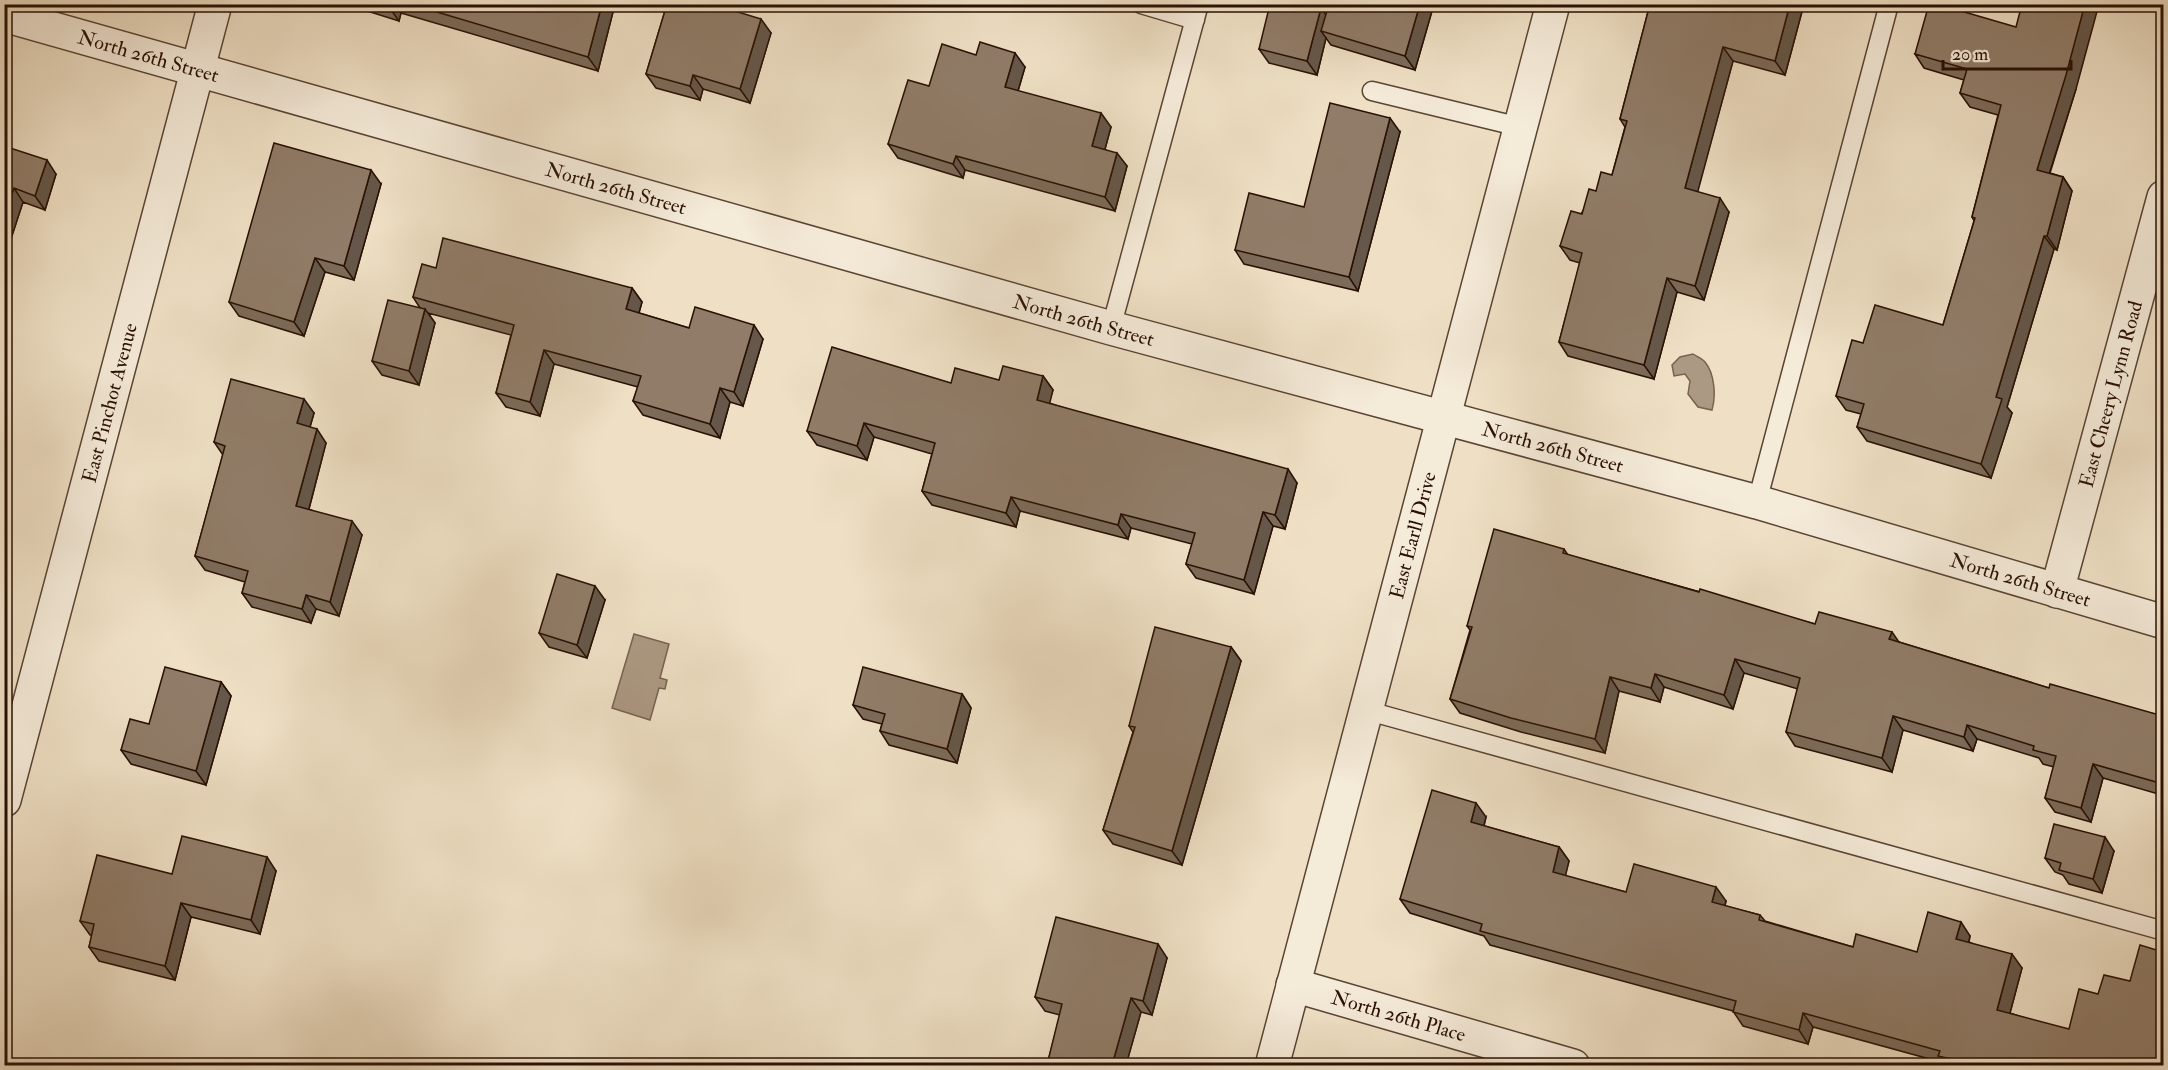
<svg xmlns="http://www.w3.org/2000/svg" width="2168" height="1070" viewBox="0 0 2168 1070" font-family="'IM FELL Double Pica',serif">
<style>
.water{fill:#ac9983;stroke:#786250;stroke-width:1.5}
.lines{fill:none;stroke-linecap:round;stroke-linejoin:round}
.service-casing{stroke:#5a4434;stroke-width:21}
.minor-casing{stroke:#5a4434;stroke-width:36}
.service{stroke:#f5ebd9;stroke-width:18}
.minor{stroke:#f5ebd9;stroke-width:33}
.wall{fill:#7c6b59;stroke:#291004;stroke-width:1.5}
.shaded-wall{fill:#655749;stroke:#291004;stroke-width:1.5}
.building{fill:#907c68;stroke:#291004;stroke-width:1.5}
.labels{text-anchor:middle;stroke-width:4.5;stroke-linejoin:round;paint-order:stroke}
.street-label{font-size:20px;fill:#291004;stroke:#f5ebd9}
</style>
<rect width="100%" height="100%" fill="#efe0c5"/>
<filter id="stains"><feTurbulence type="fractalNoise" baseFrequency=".00333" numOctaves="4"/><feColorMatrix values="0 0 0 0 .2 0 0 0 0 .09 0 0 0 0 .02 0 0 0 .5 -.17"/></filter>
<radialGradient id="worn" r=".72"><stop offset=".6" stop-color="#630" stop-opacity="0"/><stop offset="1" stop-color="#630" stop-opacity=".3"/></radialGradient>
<!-- water -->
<path class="water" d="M1693 354C1696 356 1703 359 1705 362 1715 374 1716 397 1712 410L1698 407 1688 394 1690 381 1685 374 1674 376 1672 365 1680 357Z
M634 634 669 644 660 678 667 680 665 689 659 688 650 720 612 708Z"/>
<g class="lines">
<defs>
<path id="service" d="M1141 4 1195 20
M1372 91 1520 127
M1111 328 1199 4
M1757 502 1889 4
M1365 710 2164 931"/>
<g id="minor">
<path id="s1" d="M4 15 1111 328 1757 502 2164 622"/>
<path id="s2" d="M2057 591 2164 197"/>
<path id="s3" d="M4 800 215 4"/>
<path id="s4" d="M1293 985 1573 1066"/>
<path id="s5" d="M1272 1066 1553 4"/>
</g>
</defs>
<!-- service casing -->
<use href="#service" class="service-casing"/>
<!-- minor casing -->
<use href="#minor" class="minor-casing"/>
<!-- service -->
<use href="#service" class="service"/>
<!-- minor -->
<use href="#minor" class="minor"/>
</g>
<!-- wall -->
<path class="wall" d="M345 4H615L598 71 401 13 399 21Z
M667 4H715V5L771 33 750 103 703 89 700 100 656 88 646 74Z
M1434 4 1415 70 1331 45 1326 38 1317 75 1269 63 1259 49 1326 15Z
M1650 4H1804L1785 75 1733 61 1697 192 1729 212 1704 300 1677 292 1654 379 1568 356 1559 342 1580 263 1570 260 1560 246 1596 191 1612 175 1625 127 1620 119Z
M1915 54 2076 89 2050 173 2063 177 2072 191 2057 250 2054 249 2007 407 2012 413 1991 478 1867 441 1857 427 1861 414 1846 410 1836 396 1863 343 1943 325 1974 221 1972 217 1998 115 1970 107 1960 93 1964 80 1924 68Z
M976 55 1025 67 1018 91 1111 127 1105 149 1127 166 1115 211 965 170 963 178 898 158 888 144 929 86Z
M1400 132 1358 291 1244 264 1235 250 1304 207Z
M4 146 56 174 45 210 23 202 4 260Z
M381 184 354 280 325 272 304 336 239 316 229 302Z
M436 268 632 288 642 302 639 313 689 328 763 339 743 406 730 402 720 438 643 415 633 401 638 387 554 364 540 416 506 407 496 393 511 335 428 313 435 323 419 385 382 375 372 361 420 308 413 297Z
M1043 376 1053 390 1049 403 1297 483 1285 529 1273 526 1254 594 1196 578 1186 564 1192 544 1131 528 1128 539 1020 511 1016 527 932 505 922 491 932 454 874 437 867 460 817 445 807 431 999 380Z
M314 413 310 427 326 443 309 509 362 535 339 616 316 609 311 623 252 607 242 593 245 582 205 570 195 556 223 455 214 442Z
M1564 549 1568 555 1815 624 1899 642 2049 688 2163 716V799L2162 796V795L2103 778 2091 822 2055 812 2045 798 2054 767 2043 764 2039 758 1977 739 1973 751 1903 730 1892 772 1795 746 1786 732 1798 689 1744 673 1733 709 1664 687 1660 702 1619 691 1605 753 1521 732 1460 713 1450 699 1470 630 1467 626Z
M605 600 587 658 549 647 539 633Z
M1231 647 1241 661 1182 865 1113 844 1103 830 1133 732 1129 726Z
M221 682 231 696 206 785 131 764 121 750 149 724Z
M962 694 971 708 957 763 889 745 880 731 882 724 863 719 853 705Z
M1486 817 1484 826 1559 847 1569 861 1565 876 1626 892 1726 901 1725 906 1760 915 1765 921 1853 947 1917 952 1970 936 1969 942 2022 968 2010 1013 2163 1065H1945L1944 1063 1813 1027 1808 1044 1743 1026 1733 1011 1490 945 1484 936 1410 913 1400 899Z
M2114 851 2102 893 2069 884 2063 875 2055 872 2045 858Z
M276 871 260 934 191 917 175 980 99 961 89 947 92 935H90L80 921 172 874Z
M1167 958 1152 1015 1141 1012 1126 1065H1047L1060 1015 1045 1011 1035 997Z"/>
<!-- shaded-wall -->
<path class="shaded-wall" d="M390 4H395L401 13 399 21 389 7Z
M602 4H615L598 71 588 57Z
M1420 4H1434L1415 70 1405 56Z
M1790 4H1804L1785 75 1775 61Z
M2085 4H2099L2076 89 2046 184 2037 170Z
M1321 8 1331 22 1321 31 1326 38 1317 75 1307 61Z
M761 19 771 33 750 103 740 89Z
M1723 47 1733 61 1695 202 1685 188Z
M1015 53 1025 67 1015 101 1005 87Z
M693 75 703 89 700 100 690 86Z
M1101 113 1111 127 1102 160 1092 146Z
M1390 118 1400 132 1358 291 1349 277Z
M1117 153 1127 166 1115 211 1105 197Z
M956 156 965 170 963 178 953 164Z
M47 160 56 174 45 210 35 196Z
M371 170 381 184 354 280 344 266Z
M2063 177 2072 191 2057 250 2047 236Z
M14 188 23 202 4 260V216Z
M1720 198 1729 212 1704 300 1695 286Z
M2044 236 2054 249 2007 407 2012 413 1991 478 1981 464 1996 397Z
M315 258 325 272 304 336 294 322Z
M1667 278 1677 292 1654 379 1644 365Z
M632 288 642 302 636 323 626 309Z
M425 309 435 323 419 385 409 371Z
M754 325 763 339 743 406 734 392Z
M544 350 554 364 540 416 530 402Z
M1043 376 1053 390 1047 414 1037 400Z
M720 388 730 402 720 438 710 424Z
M304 399 314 413 307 437 297 423Z
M864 423 874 437 867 460 857 446Z
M317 429 326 443 306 520 296 506Z
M1288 469 1297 483 1285 529 1275 515Z
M1011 497 1020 511 1016 527 1006 513Z
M1263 512 1273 526 1254 594 1244 580Z
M1121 514 1131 528 1128 539 1118 525Z
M352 521 362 535 339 616 330 602Z
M595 586 605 600 587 658 577 645Z
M306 595 316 609 311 623 302 609Z
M1892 632 1901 645 1889 639Z
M1231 647 1241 661 1182 865 1172 851Z
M1735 659 1744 673 1733 709 1724 695Z
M1655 674 1664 687 1660 702 1651 688Z
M1610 677 1619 691 1605 753 1595 739Z
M221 682 231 696 206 785 196 771Z
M962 694 971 708 957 763 947 749Z
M1893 716 1903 730 1892 772 1882 758Z
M1967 725 1977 739 1973 751 1964 737Z
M2093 764 2103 778 2091 822 2081 808Z
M1476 803 1486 817 1481 836 1471 822Z
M2105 837 2114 851 2102 893 2093 879Z
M1559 847 1569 861 1563 886 1553 872Z
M267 857 276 871 260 934 251 920Z
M1716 887 1726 901 1722 916 1712 902Z
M181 903 191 917 175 980 165 966Z
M1961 922 1970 936 1966 953 1956 939Z
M1158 944 1167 958 1152 1015 1143 1001Z
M2012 954 2022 968 2007 1024 1997 1010Z
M1131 998 1141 1012 1126 1065H1112Z
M1803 1013 1813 1027 1808 1044 1799 1030Z"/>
<!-- building -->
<path class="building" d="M410 4H602L588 57Z
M667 4H712L761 19 740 89 693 75 690 86 646 74Z
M1270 4H1308L1321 8 1307 61 1259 49Z
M1329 4H1420L1405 56 1321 31Z
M1650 4H1790L1775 61 1723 47 1685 188 1720 198 1695 286 1667 278 1644 365 1559 342 1582 253 1560 246 1571 211 1582 214 1589 189 1596 191 1601 172 1612 175 1627 121 1620 119Z
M1929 4H1937L2016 27 2022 4H2085L2066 75 2037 170 2063 177 2047 236H2044L1996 397 2002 399 1981 464 1857 427 1864 404 1836 396 1852 340 1863 343 1875 305 1943 325 1975 218 1972 217 2001 105 1960 93 1967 69 1915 54Z
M980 42 1015 53 1005 87 1101 113 1092 146 1117 153 1105 197 956 156 953 164 888 144 908 80 929 86 942 44 976 55Z
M1330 103 1390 118 1349 277 1235 250 1249 193 1304 207Z
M274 143 371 170 344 266 315 258 294 322 229 302Z
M4 146 47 160 35 196 14 188 4 216Z
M443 238 632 288 626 309 689 328 695 307 754 325 734 392 720 388 710 424 633 401 641 376 544 350 530 402 496 393 514 325 413 297 422 264 436 268Z
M388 300 425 309 409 371 372 361Z
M832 347 951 383 955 368 999 380 1003 366 1043 376 1037 400 1288 469 1275 515 1263 512 1244 580 1186 564 1195 533 1121 514 1118 525 1011 497 1006 513 922 491 935 443 864 423 857 446 807 431Z
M231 379 304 399 297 423 317 429 296 506 352 521 330 602 306 595 302 609 242 593 248 571 195 556 225 446 214 442Z
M1494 529 1564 549 1563 553 1699 592 1700 589 1815 624 1819 612 1892 632 1889 639 2049 688 2050 684 2163 716V784L2093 764 2081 808 2045 798 2056 756 2033 750 2034 746 1967 725 1964 737 1893 716 1882 758 1786 732 1800 678 1735 659 1724 695 1655 674 1651 688 1610 677 1595 739 1511 718 1450 699 1472 627 1467 626Z
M557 574 595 586 577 645 539 633Z
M1155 627 1231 647 1172 851 1103 830 1135 727 1129 726Z
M165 667 221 682 196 771 121 750 130 719 149 724Z
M863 667 962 694 947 749 880 731 885 714 853 705Z
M1432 790 1476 803 1471 822 1559 847 1553 872 1626 892 1634 864 1716 887 1712 902 1760 915 1759 920 1853 947 1856 934 1917 952 1928 912 1961 922 1956 939 2012 954 1997 1010 2069 1029 2079 989 2098 994 2104 975 2130 981 2140 945 2163 952V1065H1977L1938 1056 1940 1051 1803 1013 1799 1030 1733 1012 1736 1001 1480 931 1482 924 1400 899Z
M2054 824 2105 837 2093 879 2059 870 2061 863 2045 858Z
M182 836 267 857 251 920 181 903 165 966 89 947 94 924 80 921 97 855 172 874Z
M1056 917 1158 944 1143 1001 1131 998 1112 1065H1047L1062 1004 1035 997Z"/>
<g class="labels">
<!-- street labels -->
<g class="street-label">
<text dy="7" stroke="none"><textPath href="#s1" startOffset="150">North 26th Street</textPath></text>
<text dy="7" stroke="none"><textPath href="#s1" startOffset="636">North 26th Street</textPath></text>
<text dy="7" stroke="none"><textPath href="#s1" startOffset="1122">North 26th Street</textPath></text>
<text dy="7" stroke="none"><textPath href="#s2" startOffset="204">East Cheery Lynn Road</textPath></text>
<text dy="7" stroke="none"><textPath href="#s3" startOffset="411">East Pinchot Avenue</textPath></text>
<text dy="7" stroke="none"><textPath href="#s1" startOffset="1608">North 26th Street</textPath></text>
<text dy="7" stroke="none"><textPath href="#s5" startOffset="549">East Earll Drive</textPath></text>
<text dy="7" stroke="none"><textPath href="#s1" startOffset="2094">North 26th Street</textPath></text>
<text dy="7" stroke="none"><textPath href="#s4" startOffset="110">North 26th Place</textPath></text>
</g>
</g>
<!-- margin -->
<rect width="2168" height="1070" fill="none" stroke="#efe0c5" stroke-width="24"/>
<rect x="6" y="6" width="2156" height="1058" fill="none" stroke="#291004" stroke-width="3"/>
<rect x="12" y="12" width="2144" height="1046" fill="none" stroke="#291004" stroke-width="1.5"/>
<!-- scale -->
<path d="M1943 60v9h128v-9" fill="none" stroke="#291004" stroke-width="3"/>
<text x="1952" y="60" font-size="18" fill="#291004" stroke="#f5ebd9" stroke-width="4.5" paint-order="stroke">20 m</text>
<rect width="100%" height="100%" filter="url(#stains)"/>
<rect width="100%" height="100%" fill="url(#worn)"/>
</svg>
